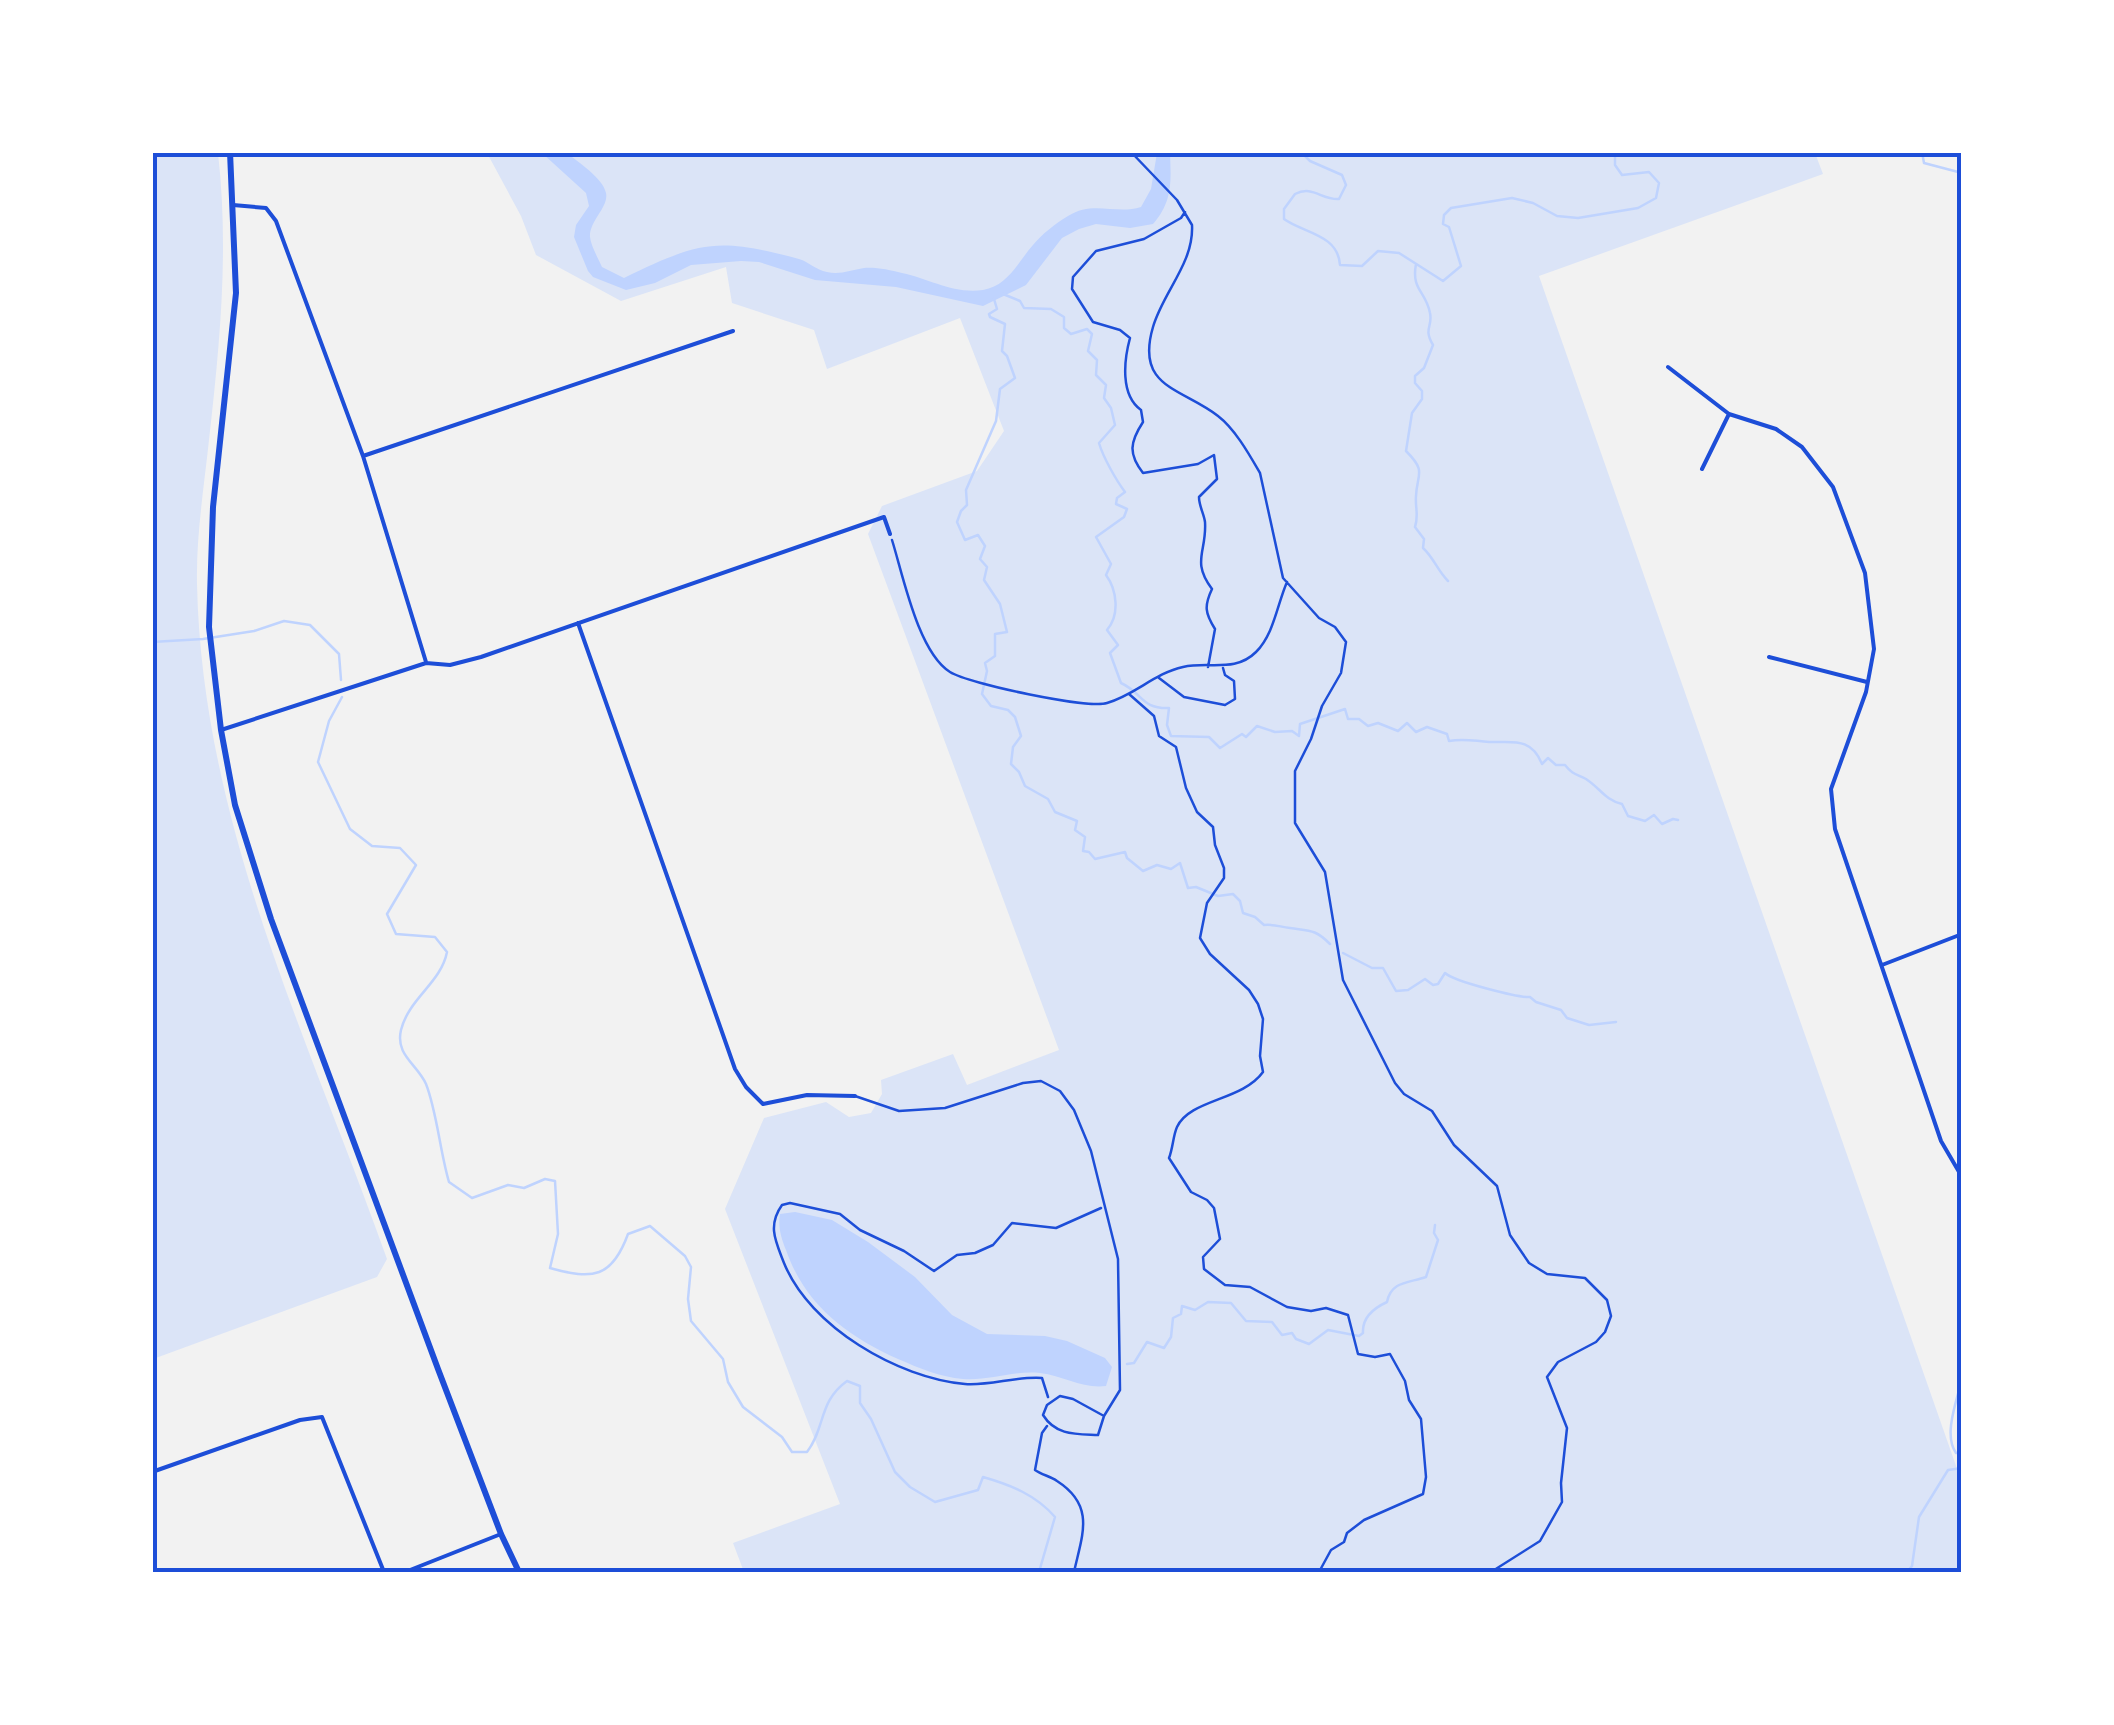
<svg xmlns="http://www.w3.org/2000/svg" width="2114" height="1725" viewBox="0 0 2114 1725" font-family="'Work Sans',sans-serif">
<style>
.green{fill:#dbe4f7}
.water{fill:#bfd3fe}
.lines{fill:none;stroke-linecap:round;stroke-linejoin:round}
.stream{stroke:#bfd3fe;stroke-width:2.5}
.path{stroke:#1d4ed8;stroke-width:2.5}
.service{stroke:#1d4ed8;stroke-width:2.5}
.minor{stroke:#1d4ed8;stroke-width:4}
.secondary{stroke:#1d4ed8;stroke-width:6}
.neatline{fill:none;stroke:#1d4ed8;stroke-width:4}
</style>
<rect width="100%" height="100%" fill="#f2f2f2"/>
<!-- green -->
<path class="green" d="M153 152 218 153C229 250 220 343 209 440 204 487 196 536 197 584 202 824 308 1037 387 1259L377 1277 153 1359Z
M487 153H1815L1823 174 1539 276 1961 1480V1572H744L733 1543 840 1504 725 1209 764 1118 826 1102 849 1117 871 1113 882 1094 881 1080 953 1054 967 1085 1059 1050 868 534 882 506 977 471 1004 431 960 318 827 369 814 330 732 303 726 267 621 301 536 255 521 216Z"/>
<!-- water -->
<path class="water" d="M542 153H567C578 162 603 178 606 193 609 207 589 221 590 237 591 246 598 258 602 267L624 278C700 241 717 237 799 259 809 262 816 270 827 272 840 275 851 270 864 268 876 267 890 270 902 273 930 279 953 294 983 290 1008 286 1018 262 1033 245 1042 234 1055 224 1068 216 1093 200 1116 215 1141 207L1151 189 1157 153H1170C1171 181 1173 201 1153 224L1130 228 1096 224 1079 229 1062 238 1026 285 983 306 896 287 815 280 759 262 741 261 691 265 655 283 626 290 593 277 588 271 574 237 576 225 589 206 586 193Z
M795 1212 832 1220 868 1242 915 1277 952 1315 987 1334 1045 1336 1067 1341 1105 1358 1112 1367 1106 1386C1083 1389 1064 1376 1040 1373 1015 1370 989 1381 963 1379 940 1377 919 1368 898 1359 847 1336 805 1305 786 1250 781 1237 778 1228 780 1214Z"/>
<g class="lines">
<!-- stream -->
<path class="stream" d="M1301 152 1310 161 1342 175 1346 185 1339 199C1321 200 1313 185 1295 194L1284 209V219C1303 233 1338 234 1340 265L1362 266 1378 251 1399 253 1443 281 1461 266 1449 227 1443 224 1444 215 1451 208 1512 198 1533 203 1557 216 1578 218 1638 208 1656 198 1659 183 1649 172 1622 175 1615 165V152
M1922 152 1924 163 1962 173
M1416 264C1411 290 1426 291 1430 313 1433 327 1423 328 1433 345L1424 368 1415 376V383L1422 391V399L1412 413 1406 451C1427 472 1417 473 1416 496 1415 508 1419 515 1415 527L1424 539 1423 548C1434 558 1437 570 1448 581
M1003 294 1020 301 1024 308 1051 309 1064 317V328L1071 334 1087 329 1092 334 1088 351 1097 360 1096 375 1106 385 1104 398 1111 408 1115 425 1099 443C1103 457 1116 480 1125 492L1117 498 1116 504 1127 509 1124 517 1096 537 1111 564 1106 575C1117 590 1120 615 1107 630L1118 645 1110 653 1121 683C1143 693 1141 709 1169 708L1167 725 1171 736 1209 737 1220 748 1242 734 1246 737 1257 726 1275 732 1292 731 1299 736 1300 724 1345 709 1348 719H1359L1368 726 1378 723 1398 731 1407 723 1416 732 1427 727 1447 734 1449 741C1464 738 1474 741 1489 742 1511 743 1531 736 1542 764L1548 758 1556 765H1565C1572 774 1576 774 1586 779 1600 788 1605 800 1622 804L1628 816 1645 821 1654 815 1662 824 1673 819 1678 820
M994 299 997 309 989 314 990 317 1005 324 1002 351 1007 356 1015 378 1000 389 996 421 966 490 967 505 961 511 957 522 965 540 978 535 985 546 980 559 987 567 984 580 1000 604 1007 632 995 634V656L985 663 987 671 982 694 991 706 1008 710 1015 717 1021 736 1013 747 1011 764 1019 772 1025 786 1048 799 1055 812 1077 821 1075 830 1085 837 1083 851 1089 852 1095 859 1125 852 1127 858 1143 871 1157 865 1171 869 1180 863 1188 888 1196 887 1218 896 1233 894 1240 901 1243 913 1255 917 1264 925C1275 924 1280 927 1290 928 1310 931 1315 929 1330 944
M152 642 203 639 254 631 284 621 310 625 339 654 341 680
M342 697 329 721 318 762 350 829 372 846 400 848 416 865 387 914 396 934 435 937 447 952C441 983 409 998 401 1030 395 1055 417 1064 426 1084 437 1112 440 1152 449 1182L472 1198 508 1185 524 1188 545 1179 555 1181 558 1234 550 1268C593 1280 612 1278 628 1234L650 1226 685 1256 691 1267 688 1299 691 1321 723 1359 728 1382 743 1407 782 1437 792 1452H807C826 1427 818 1402 847 1381L860 1386V1403L871 1419 895 1472 910 1487 935 1502 978 1490 983 1477C1011 1485 1036 1495 1055 1517L1039 1572
M1343 953 1372 968H1383L1396 991 1408 990 1425 979 1433 985 1438 984 1445 973C1455 982 1520 998 1530 997L1536 1002 1561 1010 1567 1018 1589 1025 1616 1022
M1127 1364 1134 1363 1147 1342 1164 1348 1171 1337 1173 1318 1181 1314 1182 1306 1195 1310 1208 1302 1231 1303 1246 1321 1272 1322 1282 1335 1292 1333 1296 1339 1309 1344 1328 1330 1359 1336 1363 1333C1362 1318 1374 1308 1387 1302 1391 1281 1409 1283 1426 1277L1438 1240 1434 1233 1435 1225
M1962 1379C1957 1400 1943 1435 1956 1453H1962
M1907 1572 1912 1566 1919 1517 1948 1470 1962 1468"/>
<!-- path -->
<path class="path" d="M1131 152 1177 200 1192 225C1194 263 1163 292 1153 327 1135 388 1182 388 1218 416 1235 429 1249 454 1260 473L1283 578 1319 618 1335 627 1346 642 1341 673 1322 706 1311 739 1295 771V823L1325 872 1343 980 1395 1083 1404 1094 1432 1111 1454 1145 1497 1186 1510 1235 1529 1263 1547 1274 1585 1278 1607 1300 1611 1316 1605 1332 1596 1342 1558 1362 1547 1377 1567 1428 1561 1483 1562 1502 1540 1541 1491 1572
M1185 212 1181 218 1144 239 1096 251 1073 277 1072 289 1093 322 1120 330 1130 338C1124 360 1120 395 1141 410L1143 422C1130 442 1128 454 1143 473L1198 464 1214 455 1217 479 1199 497C1199 506 1204 514 1205 522 1207 552 1191 561 1212 589 1204 606 1205 613 1215 629L1208 667
M892 540C903 575 918 652 950 672 969 684 1088 709 1107 703 1135 695 1155 673 1183 667 1209 661 1235 673 1256 652 1274 634 1277 605 1287 582
M1159 678 1184 697 1225 705 1235 699 1234 681 1225 675 1223 668
M1129 694 1154 716 1159 736 1176 747 1186 788 1197 812 1213 827 1215 845 1224 868V878L1207 903 1200 938 1210 954 1249 990 1258 1004 1263 1019 1260 1056 1263 1072C1242 1101 1190 1099 1177 1127 1173 1136 1173 1148 1169 1158L1191 1192 1207 1200 1214 1208 1220 1239 1203 1257 1204 1269 1225 1285 1250 1287 1287 1307 1311 1311 1326 1308 1348 1315 1358 1354 1375 1357 1390 1354 1405 1381 1409 1400 1421 1419 1426 1477 1423 1494 1364 1520 1347 1533 1344 1542 1331 1550 1319 1572
M1048 1397 1042 1378C1016 1376 990 1386 965 1384 898 1378 810 1327 784 1263 776 1242 767 1226 782 1205L790 1203 840 1214 860 1230 904 1251 934 1271 957 1255 975 1253 993 1245 1012 1223 1056 1228 1101 1208
M1047 1426 1042 1433 1035 1470C1042 1475 1050 1476 1057 1481 1096 1506 1082 1535 1074 1572"/>
<!-- service -->
<path class="service" d="M855 1096 899 1111 945 1108 1023 1083 1041 1081 1060 1091 1074 1110 1091 1151 1118 1259 1120 1390 1104 1416 1098 1435C1077 1434 1056 1436 1043 1415L1047 1405 1060 1396 1073 1399 1104 1416"/>
<!-- minor -->
<path class="minor" d="M233 205 266 208 276 221 363 456 426 662
M1668 367 1729 414 1776 429 1802 447 1833 487 1865 573 1874 649 1866 692 1831 789 1835 829 1941 1141 1962 1177
M363 456 733 331
M1702 469 1729 414
M578 623 735 1069 746 1087 763 1104 807 1095 855 1096
M1769 657 1867 682
M221 730 426 663 450 665 481 657 884 517 890 534
M1882 965 1962 934
M152 1472 300 1420 322 1417 384 1572
M405 1572 501 1534"/>
<!-- secondary -->
<path class="secondary" d="M230 152 236 293 213 507 209 627 221 730 235 805 271 919 438 1369 501 1534 519 1572"/>
</g>
<!-- border -->
<rect width="2114" height="1725" fill="none" stroke="#ffffff" stroke-width="310"/>
<rect x="155" y="155" width="1804" height="1415" class="neatline"/>
</svg>
